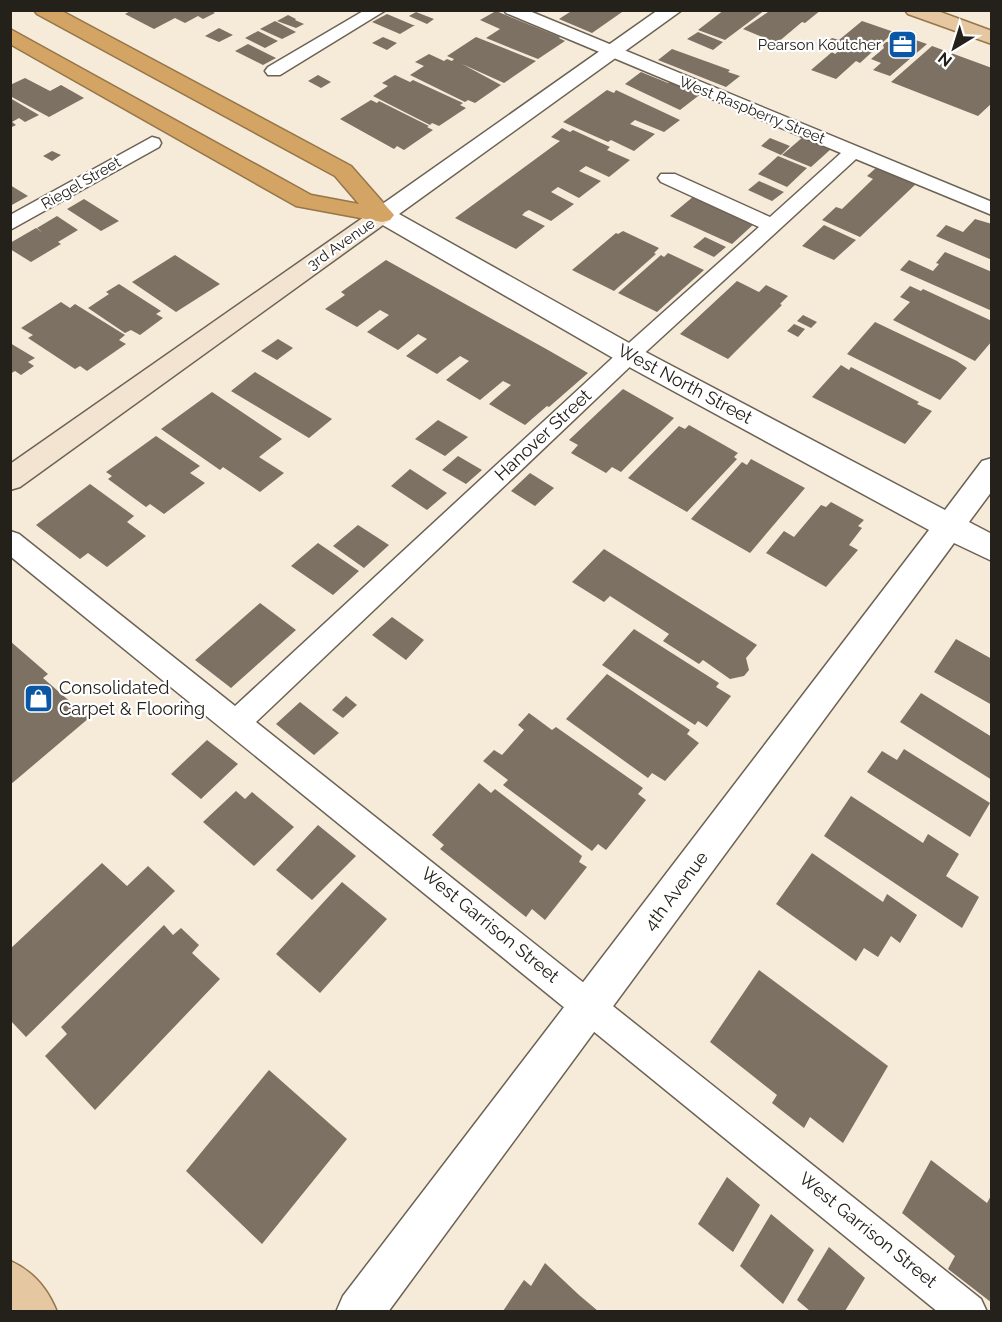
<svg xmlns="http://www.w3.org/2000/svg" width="1002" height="1322" viewBox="0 0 1002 1322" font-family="Raleway,sans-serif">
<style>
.building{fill:#7c7163}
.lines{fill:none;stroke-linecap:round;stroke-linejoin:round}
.service-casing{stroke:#6c6254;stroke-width:3}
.minor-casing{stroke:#6c6254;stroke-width:3}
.secondary-casing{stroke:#6c6254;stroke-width:3}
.primary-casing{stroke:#967649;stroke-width:3}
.motorway-casing{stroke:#967649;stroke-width:3}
.service{fill:#fff;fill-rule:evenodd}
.minor{fill:#fff;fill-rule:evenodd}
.secondary{fill:#f2e4d0;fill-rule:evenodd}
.primary{fill:#e5c8a1;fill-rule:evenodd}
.motorway{fill:#d3a463;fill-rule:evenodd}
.labels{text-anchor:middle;stroke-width:4.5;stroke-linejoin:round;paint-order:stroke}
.far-poi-label{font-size:15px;fill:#24201a;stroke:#fff;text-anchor:end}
.far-street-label{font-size:15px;fill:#24201a;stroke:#fff}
.street-label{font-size:18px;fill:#24201a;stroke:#fff}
.poi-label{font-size:18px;fill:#24201a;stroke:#fff;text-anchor:start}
</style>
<rect width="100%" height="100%" fill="#f6ead9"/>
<!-- building -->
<path class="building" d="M132 10H210L215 13 203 19 198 16 185 23 175 18 154 29 125 14Z
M573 10H625L592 33 559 19Z
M724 10H765L725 40 698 30Z
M771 10H821L805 23 802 22 777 43 743 29Z
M496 11 560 37 559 38 565 41 538 59 486 38 500 29 480 20Z
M416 12 434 19 427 24 409 16Z
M387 14 413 25H415L400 34 372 22Z
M288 15 296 19 295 20 304 24 296 28 277 21Z
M275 21 296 32 282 39 260 29Z
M862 21 894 32 860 63 856 61 836 79 811 70 832 52 835 54 839 51 823 45 832 38 839 40Z
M219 28 233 35 219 42 205 36Z
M258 31 278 41 265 48 245 38Z
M698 32 723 42 713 50 687 39Z
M901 35 927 44 890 76 873 70 881 63 871 59 884 48 883 45 886 42H893Z
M383 37 397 43 387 50 372 43Z
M476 37 536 61 504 83 462 64 501 85 475 103 468 100 465 102 410 75 424 66 415 62 429 54 444 61 447 59 452 61 454 59 447 56Z
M248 44 276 58 263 65 235 51Z
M932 46 992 68V103L978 116 891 82Z
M672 49 730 70 728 72 740 76 726 87 658 60Z
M641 72 668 83 671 81 702 93 680 110 625 84Z
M318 75 331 82 321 88 308 81Z
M395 75 410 82 413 80 463 103 460 105 466 108 439 126 432 123 430 125 373 96 388 86 382 83Z
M25 78 50 91 61 85 84 98 49 117 10 96V85Z
M607 90 614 93 616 90 680 120 664 132 635 120 630 124 655 134 634 151 611 140 608 142 563 122Z
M10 98 39 115 25 122 19 118 12 122 16 125 10 128Z
M371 100 377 103 379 101 429 126 427 127 433 130 404 150 397 146 394 149 340 119Z
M562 128 570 132 573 130 610 147 607 150 630 160 609 177 586 166 579 171 601 181 579 198 558 187 551 192 574 204 551 221 529 210 525 212 522 215 545 226 516 249 455 218 560 141 551 137Z
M803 137 831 149 811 167 782 155Z
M770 138 790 146 781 155 761 146Z
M52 151 61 155 52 161 43 156Z
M778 156 807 168 787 187 758 174Z
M877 167 917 183 860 237 822 220 836 207 842 209 873 179 867 176Z
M759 181 784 192 772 201 748 190Z
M10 185 28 196 10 206Z
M694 196 755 223 732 244 670 216Z
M84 199 119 221 101 231 67 209Z
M57 216 78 230 58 242 61 244 31 262 10 249V243L36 228 43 233 37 228Z
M975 219 992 224V260L936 236 946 225 963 232Z
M824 225 856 240 834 260 802 246Z
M623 231 659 248 654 253 656 254 614 291 572 270 616 233 618 234Z
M705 237 726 247 714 257 693 247Z
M945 252 992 272V311L900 270 909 260 933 271 939 264 936 263Z
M668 253 704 270 657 312 618 293 661 255 664 257Z
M175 255 220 284 176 312 132 282Z
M386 260 548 350 588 373 549 407 547 406 525 425 489 404 511 385 503 381 480 400 446 380 469 361 460 356 437 374 406 356 427 339 418 334 398 350 367 332 389 315 380 310 357 327 325 309 345 295 341 292Z
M737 281 759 292 766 285 788 296 780 304 782 305 728 359 680 334Z
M119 284 161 311 156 314 163 318 140 335 131 330 125 333 88 308 109 294 106 292Z
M910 286 921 291 923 289 992 321V341L975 361 893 320 910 302 900 297Z
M61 302 70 308 75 304 125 335 119 340 126 344 87 371 80 366 75 369 28 338 33 335 21 328Z
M803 315 817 322 811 328 797 321Z
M875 322 957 361 967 368 940 400 847 354Z
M794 324 805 329 798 337 787 331Z
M278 339 293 348 277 360 261 351Z
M10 343 35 358 28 362 34 366 21 375 15 371 10 374Z
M841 365 849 370 851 367 919 402 917 404 932 411 905 444 812 397Z
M255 372 332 419 309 438 231 391Z
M623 389 674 418 621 472 612 467 606 473 571 453 578 445 569 440Z
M212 392 282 439 259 457 284 473 260 492 223 467 220 470 161 429Z
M438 420 468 437 445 456 415 439Z
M689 425 738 453 734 457 737 459 687 512 628 478 679 426 685 429Z
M156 436 200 466 190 473 205 483 164 514 150 504 146 507 108 479 112 476 106 472Z
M458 456 482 470 466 484 442 470Z
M751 459 805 488 750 553 691 519 742 462 747 465Z
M410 469 447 493 427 510 391 486Z
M530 473 554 488 535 506 511 491Z
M90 484 134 516 127 522 146 536 107 567 88 553 80 559 36 525Z
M831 502 864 520 858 526 862 528 849 545 858 550 826 587 766 553 784 531 794 537 821 505 826 507Z
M358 525 389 545 364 568 333 546Z
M318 543 359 571 333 595 291 566Z
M604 549 757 645 746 658 749 670 744 676 730 679 703 660 699 664 663 641 669 634 610 596 604 602 572 582Z
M260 603 296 630 231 688 195 660Z
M392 617 424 640 406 660 372 635Z
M634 629 719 683 716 687 731 696 707 727 698 721 695 725 602 665Z
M956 639 992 659V705L934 672Z
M10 641 48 674 43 678 89 718 10 785Z
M607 674 690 730 687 734 699 743 665 781 652 773 648 778 566 719Z
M921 693 992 737V780L900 722Z
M346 696 357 705 343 718 332 710Z
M300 702 339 733 314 755 276 724Z
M529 713 552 730 556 727 643 788 638 794 646 800 606 850 598 844 592 851 503 785 508 780 483 761 494 750 502 755 524 730 518 725Z
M207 740 238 764 201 799 171 774Z
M904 749 990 803 970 837 867 772 882 751 897 760Z
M479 783 491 793 495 789 582 856 579 862 587 867 545 920 532 909 526 917 440 849 444 845 432 835Z
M236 791 245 799 252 792 294 827 254 866 203 822Z
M851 796 923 843 928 834 959 854 946 876 979 897 962 928 824 836Z
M318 825 356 856 312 900 276 870Z
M812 853 883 902 887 894 917 915 900 943 891 936 878 957 864 948 856 961 776 904Z
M102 863 127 886 148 866 175 891 26 1037 10 1020V949Z
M342 882 387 919 320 993 276 954Z
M164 925 173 935 181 928 199 945 192 953 220 979 95 1110 45 1056 67 1034 61 1027Z
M759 970 888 1066 843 1143 810 1117 804 1128 772 1103 777 1095 710 1042Z
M269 1070 347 1139 262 1244 186 1171Z
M931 1160 987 1203 992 1194V1303L948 1269 955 1256 902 1213Z
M727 1177 760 1205 733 1252 698 1224Z
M771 1214 814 1250 783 1304 740 1266Z
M829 1247 865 1278 845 1311H810L797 1300Z
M545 1263 579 1295 598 1311H503L524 1280 531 1286Z"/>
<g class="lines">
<defs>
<path id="service" d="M365 10H386L280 75H268L265 71 268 67Z
M504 10H527L992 202V215L856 159 637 360 256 722 981 1299 987 1312H938L10 556V531L19 534 235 706 621 350 759 227 661 182 658 178 661 174H675L770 217 841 153 506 13Z
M152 137 159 139 161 143 159 147 10 230V215Z"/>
<path id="minor" d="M658 10H682L399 214 638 348 945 510 982 461 992 458V491L969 522 992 534V561L954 543 388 1312H336L343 1296 929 530 620 362 374 220 370 215 374 210Z"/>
<path id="secondary" d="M382 208 390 210 394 215 390 220 20 487 10 490V464L374 210Z"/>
<path id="primary" d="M905 10H935L992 31V44L908 14Z
M10 1261C33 1271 48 1289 57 1312H10Z"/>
<path id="motorway" d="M34 10H60L351 166 394 215 390 220 382 222 296 206 10 44V29L311 195 359 204 335 176 37 14Z"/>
</defs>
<!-- service casing -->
<use href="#service" class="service-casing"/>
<!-- minor casing -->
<use href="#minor" class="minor-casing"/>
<!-- secondary casing -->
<use href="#secondary" class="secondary-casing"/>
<!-- primary casing -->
<use href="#primary" class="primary-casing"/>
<!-- motorway casing -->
<use href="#motorway" class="motorway-casing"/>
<!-- service -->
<use href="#service" class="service"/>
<!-- minor -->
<use href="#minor" class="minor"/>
<!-- secondary -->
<use href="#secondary" class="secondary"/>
<!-- primary -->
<use href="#primary" class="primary"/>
<!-- motorway -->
<use href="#motorway" class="motorway"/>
</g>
<!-- icons -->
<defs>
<symbol id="office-square" viewBox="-11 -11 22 22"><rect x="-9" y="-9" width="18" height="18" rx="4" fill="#0957a5" stroke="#fff"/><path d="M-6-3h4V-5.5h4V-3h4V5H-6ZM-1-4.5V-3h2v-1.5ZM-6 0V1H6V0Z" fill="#fff"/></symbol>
<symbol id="shop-square" viewBox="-11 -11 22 22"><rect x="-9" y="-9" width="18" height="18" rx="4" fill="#0957a5" stroke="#fff"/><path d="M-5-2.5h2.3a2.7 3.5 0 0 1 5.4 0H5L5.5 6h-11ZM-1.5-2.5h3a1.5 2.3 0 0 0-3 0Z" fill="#fff"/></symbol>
</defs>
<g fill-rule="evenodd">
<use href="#office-square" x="886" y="28" width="33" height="33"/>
<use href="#shop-square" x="22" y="682" width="33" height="33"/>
</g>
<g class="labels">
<!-- far-poi labels -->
<g class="far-poi-label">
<text x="881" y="50">Pearson Koutcher</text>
</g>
<!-- far-street labels -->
<g class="far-street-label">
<text transform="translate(752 110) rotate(22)" y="5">West Raspberry Street</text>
<text transform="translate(81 183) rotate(-30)" y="5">Riegel Street</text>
<text transform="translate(341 244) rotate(-35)" y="5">3rd Avenue</text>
</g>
<!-- street labels -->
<g class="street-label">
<text transform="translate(685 384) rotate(28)" y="6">West North Street</text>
<text transform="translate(543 435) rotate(-43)" y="6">Hanover Street</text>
<text transform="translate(676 891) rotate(-53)" y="6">4th Avenue</text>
<text transform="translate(490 925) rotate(39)" y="6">West Garrison Street</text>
<text transform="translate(868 1230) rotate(39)" y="6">West Garrison Street</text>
</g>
<!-- poi labels -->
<g class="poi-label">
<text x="59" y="694">Consolidated<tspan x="59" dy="21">Carpet &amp; Flooring</tspan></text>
</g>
</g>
<!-- border -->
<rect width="1002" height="1322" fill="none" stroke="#24201a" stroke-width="24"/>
<!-- north arrow -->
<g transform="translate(954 48) rotate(218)" stroke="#ffffff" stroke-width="4.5" paint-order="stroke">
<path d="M0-4.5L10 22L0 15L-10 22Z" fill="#24201a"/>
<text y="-9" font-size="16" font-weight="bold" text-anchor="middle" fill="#24201a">N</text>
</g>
</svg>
